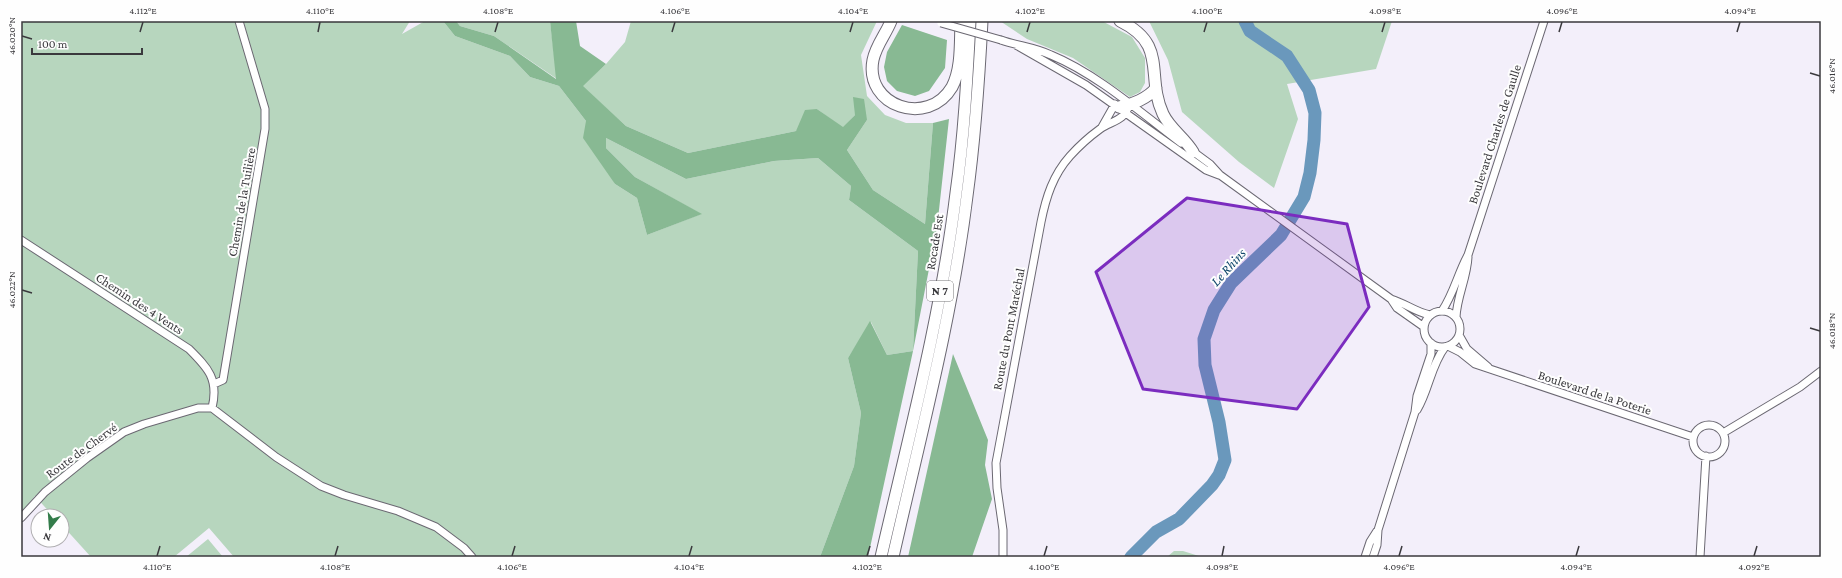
<svg xmlns="http://www.w3.org/2000/svg" width="1842" height="578" viewBox="0 0 1842 578" font-family="'Crimson Pro',serif">
<style>
.green{fill:#b7d6be}
.forest{fill:#88b993}
.lines{fill:none;stroke-linecap:round;stroke-linejoin:round}
.river{stroke:#6a98bc;stroke-width:13}
.minor-casing{stroke:#6b6872;stroke-width:9}
.highway-casing{stroke:#6b6872;stroke-width:13}
.minor{stroke:#fff;stroke-width:7}
.highway{stroke:#fff;stroke-width:11}
.minor-bridge-casing{stroke:#6b6872;stroke-width:9;stroke-linecap:butt}
.minor-bridge{stroke:#fff;stroke-width:7}
.marked{fill:#7b2cbf;fill-opacity:0.2;stroke:#7b2cbf;stroke-width:3;stroke-linejoin:round}
.ticks{fill:none;stroke:#3a393d;stroke-width:1.5}
.labels{text-anchor:middle;stroke-width:4;stroke-linejoin:round;paint-order:stroke}
.shield{fill:#fefefe;stroke:#757477;stroke-width:1}
.shield-label{font-size:12px;font-weight:bold;fill:#3a393d}
.street-label{font-size:13px;fill:#3a393d;stroke:#fefefe}
.water-label{font-size:14px;font-style:italic;fill:#10476c;stroke:#fefefe}
.neatline{fill:none;stroke:#3a393d;stroke-width:1.5}
.ticks-label{font-size:10px;text-anchor:middle;fill:#3a393d}
</style>
<rect width="100%" height="100%" fill="#f3effa"/>
<!-- green -->
<path class="green" d="M21 21H410L402 34 425 21H443L455 36 510 56 530 77 559 86 586 121 615 184 637 198 647 235 701 214 635 177 606 148V138L686 179 774 161 818 158 851 186 849 200 918 251 913 351 887 355 871 322 848 358 861 413 854 466 820 557H234L209 528 174 557H91L62 525V516H53L35 496 21 513Z
M456 21H550L557 79 494 36 460 26Z
M631 21H877L861 55 867 96 885 115 906 123H933L925 224 873 190 847 150 867 120 855 115 843 128 817 109 796 131 688 153 626 126 582 86 606 64 625 42Z
M1000 21H1102L1132 37 1145 58V83L1140 92 1130 97 1073 58 1027 39Z
M1149 21H1392L1376 69 1287 84 1298 119 1274 188 1239 162 1182 112 1168 60Z
M208 539 223 557H186Z
M1174 551H1183L1202 557H1167Z"/>
<!-- forest -->
<path class="forest" d="M443 21H456L460 26 494 36 556 79 550 21H576L580 46 606 64 583 86 626 126 688 153 796 131 805 110 817 109 843 127 855 115 853 97 864 99 867 120 847 150 873 190 925 224 933 123 949 119 937 228 913 351 868 557H820L854 466 861 413 848 358 870 321 887 355 913 351 918 251 849 200 851 186 818 158 774 161 686 179 606 138V148L635 177 702 214 647 235 637 198 615 184 583 138 586 121 559 86 530 77 510 56 455 36Z
M902 25 947 40 945 68 929 91 915 96 897 91 887 81 884 67 887 52Z
M953 354 988 440 985 465 992 499 972 557H908Z"/>
<g class="lines">
<!-- river -->
<path class="river" d="M1131 557 1156 532 1179 519 1212 485 1219 475 1225 460 1219 422 1205 365 1204 339 1214 310 1231 283 1281 235 1304 197 1310 173 1314 140 1315 113 1309 90 1287 56 1250 31 1245 21"/>
<defs>
<path id="minor" d="M1001 40C1018 46 1034 47 1051 55 1097 74 1141 113 1181 143
M1016 45 1086 85 1206 170 1219 175
M1102 127 1115 104
M1191 150 1210 164 1220 175 1391 299C1405 303 1415 312 1430 315
M21 240 189 349C208 368 219 379 212 408
M1391 299 1397 308 1424 327
M1424 329a18 18 0 1 1 36 0a18 18 0 1 1-36 0Z
M1442 311C1454 293 1458 273 1468 255L1544 21
M1456 317C1457 296 1467 278 1468 257
M1459 335 1467 349 1488 367
M1448 346 1460 352 1475 364 1693 437
M214 384 223 380 265 129V109L239 21
M1417 410C1429 390 1431 365 1445 347
M1693 441a16 16 0 1 1 32 0a16 16 0 1 1-32 0Z
M1723 433 1800 387 1821 371
M21 518 45 492 87 458 124 432 144 424 198 408H212L276 457 321 486 344 495 398 511 436 527 464 548 472 557
M1003 557V530L997 488 996 463 1041 222C1046 197 1053 175 1070 156 1079 146 1089 137 1100 129 1111 121 1125 121 1129 105
M1365 557 1370 542 1377 531
M1373 557 1377 545 1378 530 1415 412 1417 396 1431 354V343
M1700 557 1706 456"/>
<path id="highway" d="M891 21C886 34 876 45 873 60 864 106 928 128 952 87 962 68 960 42 961 21
M1120 21C1169 45 1145 75 1163 114 1170 129 1185 138 1193 152
M1119 107C1132 105 1148 98 1156 88
M881 557C909 436 941 316 956 193 964 136 967 79 970 21
M893 557C920 437 952 318 967 196 975 138 979 79 982 21"/>
</defs>
<!-- minor casing -->
<use href="#minor" class="minor-casing"/>
<!-- highway casing -->
<use href="#highway" class="highway-casing"/>
<!-- minor -->
<use href="#minor" class="minor"/>
<!-- highway -->
<use href="#highway" class="highway"/>
<defs>
<path id="minor-bridge" d="M941 23 1001 40"/>
</defs>
<!-- minor-bridge casing -->
<use href="#minor-bridge" class="minor-bridge-casing"/>
<!-- minor-bridge -->
<use href="#minor-bridge" class="minor-bridge"/>
</g>
<!-- marked area -->
<path class="marked" d="M1187 198 1347 224 1369 307 1297 409 1143 389 1096 272Z"/>
<!-- ticks -->
<path class="ticks" d="M140 32 143 22M318 32 320 22M495 32 498 22M672 32 675 22M850 32 853 22M1027 32 1030 22M1204 32 1207 22M1382 32 1385 22M1559 32 1562 22M1737 32 1740 22M22 36 32 39M1810 73 1820 76M22 290 32 293M1810 328 1820 331M157 556 160 546M335 556 338 546M512 556 515 546M689 556 692 546M867 556 870 546M1044 556 1047 546M1222 556 1224 546M1399 556 1402 546M1576 556 1579 546M1754 556 1757 546"/>
<g class="labels">
<!-- shield labels -->
<rect class="shield" x="927" y="281" width="26" height="20" rx="3"/>
<g class="shield-label">
<text x="940" y="295">N 7</text>
</g>
<!-- street labels -->
<g class="street-label">
<text transform="translate(1494 134) rotate(-72)" y="5">Boulevard Charles de Gaulle</text>
<text transform="translate(241 202) rotate(-80)" y="5">Chemin de la Tuilière</text>
<text transform="translate(934 242) rotate(-81)" y="5">Rocade Est</text>
<text transform="translate(140 303) rotate(33)" y="5">Chemin des 4 Vents</text>
<text transform="translate(1008 329) rotate(-79)" y="5">Route du Pont Maréchal</text>
<text transform="translate(1595 392) rotate(18)" y="5">Boulevard de la Poterie</text>
<text transform="translate(81 450) rotate(-36)" y="5">Route de Chervé</text>
</g>
<!-- water labels -->
<g class="water-label">
<text transform="translate(1228 267) rotate(-48)" y="5">Le Rhins</text>
</g>
</g>
<!-- border -->
<rect width="1842" height="578" fill="none" stroke="#fefefe" stroke-width="44"/>
<!-- north arrow -->
<g transform="translate(50 528) rotate(197)"><circle r="19" fill="#fefefe" stroke="#b0afb1"/>
<path d="M0-3L7 15L0 10L-7 15Z" fill="#337c4a"/>
<text y="-6" font-size="11" font-weight="bold" text-anchor="middle" fill="#3a393d">N</text>
</g>
<!-- scale -->
<path d="M32 48v6h110v-6" fill="none" stroke="#3a393d" stroke-width="2"/>
<text x="38" y="48" font-size="12" fill="#3a393d" stroke="#fefefe" stroke-width="3" paint-order="stroke">100 m</text>
<rect x="22" y="22" width="1798" height="534" class="neatline"/>
<g class="ticks-label">
<text x="143" y="14">4.112°E</text>
<text x="320" y="14">4.110°E</text>
<text x="498" y="14">4.108°E</text>
<text x="675" y="14">4.106°E</text>
<text x="853" y="14">4.104°E</text>
<text x="1030" y="14">4.102°E</text>
<text x="1207" y="14">4.100°E</text>
<text x="1385" y="14">4.098°E</text>
<text x="1562" y="14">4.096°E</text>
<text x="1740" y="14">4.094°E</text>
<text transform="translate(11 36) rotate(-90)" y="4">46.020°N</text>
<text transform="translate(1831 76) rotate(-90)" y="4">46.016°N</text>
<text transform="translate(11 290) rotate(-90)" y="4">46.022°N</text>
<text transform="translate(1831 331) rotate(-90)" y="4">46.018°N</text>
<text x="157" y="570">4.110°E</text>
<text x="335" y="570">4.108°E</text>
<text x="512" y="570">4.106°E</text>
<text x="689" y="570">4.104°E</text>
<text x="867" y="570">4.102°E</text>
<text x="1044" y="570">4.100°E</text>
<text x="1222" y="570">4.098°E</text>
<text x="1399" y="570">4.096°E</text>
<text x="1576" y="570">4.094°E</text>
<text x="1754" y="570">4.092°E</text>
</g>
</svg>
